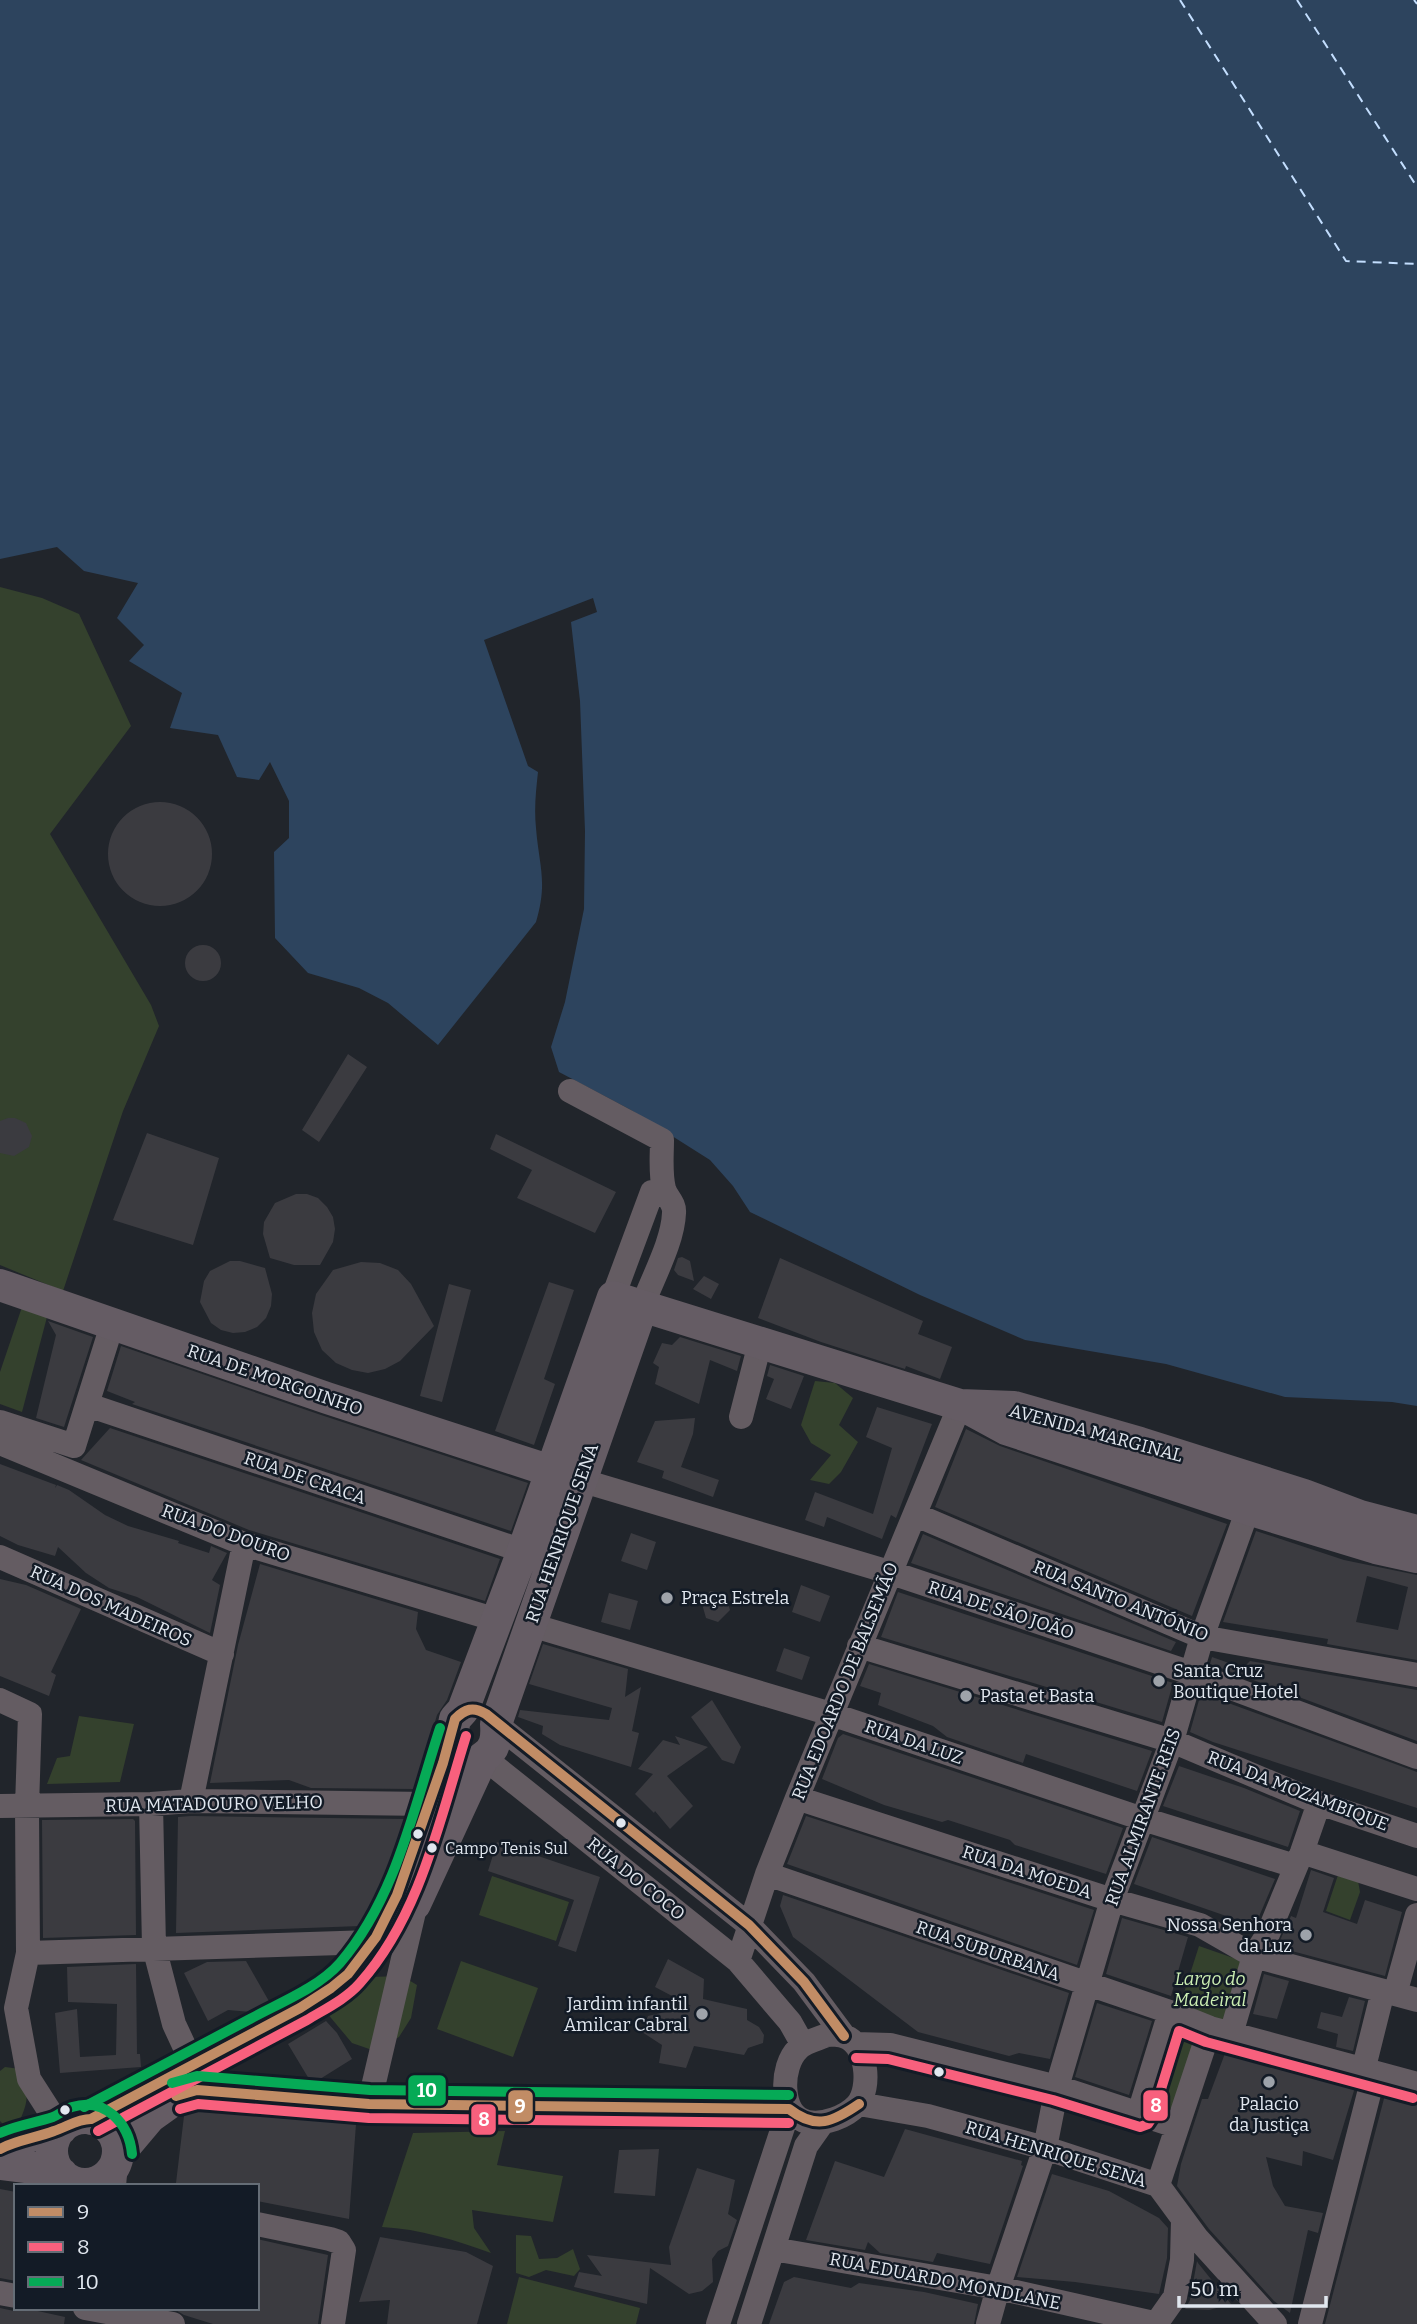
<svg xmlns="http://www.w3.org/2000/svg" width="1417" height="2324" viewBox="0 0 1417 2324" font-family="Bitter,serif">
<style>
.green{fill:#34412d}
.water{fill:#2d445e}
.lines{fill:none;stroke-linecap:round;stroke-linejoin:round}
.ferry{stroke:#c3defe;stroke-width:2;stroke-dasharray:9 7;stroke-linecap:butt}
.building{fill:#3b3b40;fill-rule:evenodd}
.minor{stroke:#645c62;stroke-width:24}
.major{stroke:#655c64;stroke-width:32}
.bus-1-casing{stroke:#131b26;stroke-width:16}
.bus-2-casing{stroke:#131b26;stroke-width:16}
.bus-3-casing{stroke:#131b26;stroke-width:16}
.bus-1{stroke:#c18c65;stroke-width:10}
.bus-2{stroke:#f8607d;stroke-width:10}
.bus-3{stroke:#06aa56;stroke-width:10}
.poi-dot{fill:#9ea3aa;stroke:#131b26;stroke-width:2.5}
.bus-dot{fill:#e1e7ef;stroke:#131b26;stroke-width:2.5}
.labels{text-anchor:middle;stroke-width:5;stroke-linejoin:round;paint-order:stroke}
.bus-label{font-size:16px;fill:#e1e7ef;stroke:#131b26;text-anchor:start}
.street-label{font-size:18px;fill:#e1e7ef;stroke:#131b26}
.poi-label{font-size:18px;fill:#e1e7ef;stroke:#131b26;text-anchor:start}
.park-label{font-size:18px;font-style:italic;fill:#ccefb3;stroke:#131b26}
.line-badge{stroke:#131b26;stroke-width:2.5}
.badge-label{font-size:19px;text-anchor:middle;font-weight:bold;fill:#fff}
</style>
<rect width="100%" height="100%" fill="#21252b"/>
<!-- green -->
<path class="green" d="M0 587 42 598 79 614 131 726 50 834 151 1005 159 1026 123 1111 63 1291 0 1265Z
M22 1307 47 1317 22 1412 0 1404V1372Z
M815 1381 835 1383 853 1398 839 1425 858 1442 841 1472 829 1484 810 1480 831 1455 811 1443 801 1425Z
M79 1716 134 1724 120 1782 47 1784 57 1758 70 1756Z
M1340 1869 1357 1875 1360 1892 1350 1920 1326 1911Z
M492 1876 569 1902 556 1941 479 1915Z
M1199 1946 1245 1962 1225 2025 1175 2110 1149 2102Z
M339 1960 370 1977 402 1976 417 1985 411 2018 399 2037 375 2051 352 2043 326 2012 313 1987 319 1976Z
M461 1961 538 1988 513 2057 437 2029Z
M5 2067 20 2069C29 2090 29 2100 20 2120L3 2124 0 2121V2071Z
M505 2131 497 2165 563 2176 553 2222 472 2210 474 2228 491 2253C455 2240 420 2229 382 2227L413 2133Z
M516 2235 531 2236 539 2259 557 2258 573 2249 580 2269 574 2276 546 2270 529 2277 516 2273Z
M519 2277 640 2308 636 2324H507Z"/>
<!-- water -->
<path class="water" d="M0 0H1417V1406L1392 1402 1285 1397 1166 1364 1025 1340 920 1295 750 1212 733 1186 710 1160 631 1110 559 1072 551 1047 565 1002 584 909 585 831 580 701 571 622 597 612 593 598 484 640 528 766 538 772C536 790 534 809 536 828 539 866 548 882 536 922L438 1045 388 1003 359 988 308 973 275 938 274 852 289 838V801L270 762 259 780 237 777 218 735 170 728 182 693 129 661 144 645 117 618 138 583 84 571 57 547 0 559Z"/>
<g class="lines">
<!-- ferry -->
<path class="ferry" d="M1180 0 1346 261 1417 264
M1297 0 1417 187
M1414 0 1417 4"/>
</g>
<!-- building -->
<path class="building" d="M108 854a52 52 0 1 1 104 0a52 52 0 1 1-104 0Z
M185 963a18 18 0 1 1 36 0a18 18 0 1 1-36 0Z
M348 1054 367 1067 319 1142 302 1130Z
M8 1118H15L26 1123 32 1136 29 1147 14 1156 0 1153V1121Z
M147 1133 219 1158 193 1245 113 1220Z
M496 1134 616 1192 595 1233 517 1198 532 1170 490 1149Z
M296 1194H307L318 1198 327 1207 333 1217 335 1229 333 1242 320 1265H294L270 1258 263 1234 264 1222 275 1203Z
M682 1257 690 1261 694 1281 678 1275 674 1270 678 1258Z
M780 1258 923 1321 918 1334 952 1347 940 1379 906 1366 905 1369 821 1342 758 1318Z
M230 1261H240L265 1268 272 1294 271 1306 266 1318 257 1327 245 1332 233 1333 221 1330 211 1323 200 1302 204 1281 210 1271Z
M361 1262 380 1263 398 1270 411 1284 434 1326 400 1361 385 1369 368 1373 352 1370 336 1363 322 1350 314 1332 312 1313 316 1294 333 1270Z
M704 1276 719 1284 711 1299 693 1289Z
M549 1282 574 1290 544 1379 555 1384 534 1445 495 1431Z
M449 1284 471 1290 442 1402 420 1396Z
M48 1321 93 1337 64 1427 36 1418 56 1335Z
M680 1337 741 1356 737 1371 710 1360 699 1404 655 1384 659 1367 653 1363 662 1343 672 1345Z
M121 1346 321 1415 528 1483 511 1531 132 1404 135 1402 107 1391Z
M770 1365 804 1376 791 1409 766 1399 774 1379 767 1376Z
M877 1407 932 1424 896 1518 891 1515 882 1539 827 1517 824 1527 805 1520 815 1492 873 1514 892 1448 866 1437Z
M695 1418 693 1434 681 1467 719 1480 713 1497 662 1478 664 1471 637 1462 655 1421Z
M110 1428 500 1559 485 1601 249 1530 81 1460Z
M966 1429 1000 1446 1227 1524 1192 1616 935 1507Z
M0 1464 56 1485 55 1488 57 1485 69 1490 105 1515 128 1526 179 1541 178 1543 209 1553 211 1546 227 1553 212 1580 220 1585 210 1633 137 1597 109 1588 86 1573 58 1547 55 1556 18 1545 0 1536Z
M1256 1531 1344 1560 1417 1575V1660L1327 1644 1328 1639 1223 1622ZM1367 1576 1408 1587 1398 1630 1356 1622Z
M631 1533 656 1542 647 1570 621 1561Z
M923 1534 1176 1642 1171 1651 911 1563Z
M260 1564 418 1612 416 1629 426 1650 461 1662 447 1700 437 1715 415 1789 311 1788 289 1780 210 1783 238 1645Z
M0 1579 26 1585 81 1609 51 1672 56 1675 49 1696 0 1676Z
M801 1585 830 1596 820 1622 792 1612Z
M710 1591 725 1593 730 1610 718 1622 706 1618 702 1604Z
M898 1592 1173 1683 1162 1722 881 1637Z
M609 1593 638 1601 630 1630 601 1622Z
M543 1644 628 1669 625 1697 641 1687 632 1731 639 1733 631 1767 560 1745 542 1734 543 1726 518 1717 520 1710 609 1720 612 1708 529 1684Z
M784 1648 810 1657 802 1680 776 1671Z
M1212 1657 1243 1668 1250 1661 1417 1690V1741L1210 1664Z
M869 1664 1152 1751 1137 1791 1026 1754 1023 1763 947 1737 933 1726 878 1705 881 1693 860 1686Z
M1201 1693 1417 1772V1808L1213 1742 1190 1732Z
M712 1700 741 1747 734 1764 722 1760 691 1717Z
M843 1734 1123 1828 1106 1874 1015 1845 1010 1840 948 1820 942 1822 884 1805 822 1779 838 1738Z
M675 1736 708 1747 667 1776 693 1806 670 1829 655 1811 654 1813 635 1794 653 1774 638 1769 663 1740 680 1745Z
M1179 1766 1244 1788 1300 1811 1288 1847 1163 1806Z
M191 1816 405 1819 385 1875 360 1926 176 1933 178 1817Z
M806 1816 1094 1910 1077 1965 787 1864Z
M133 1819 135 1821 136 1935 43 1938 42 1820Z
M1152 1837 1275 1879 1255 1926 1134 1884Z
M497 1842 600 1877 576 1952 558 1946 574 1900 488 1871Z
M1311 1870 1334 1878 1323 1912 1357 1924 1365 1900 1402 1912 1385 1976 1277 1947 1291 1916 1296 1918Z
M783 1895 1069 1993 1050 2059 1019 2053 1009 2056 918 2032 793 1937 780 1906Z
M1122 1918 1188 1937 1171 1996 1106 1974Z
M668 1959 704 1979 703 1999 747 2009V2020L759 2027 764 2035 763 2043 748 2048 744 2055 694 2046 686 2068 659 2063 662 2045 642 2032 648 2016 691 2006 655 1987Z
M246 1961 270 2003 251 2012 228 2010 208 2021 184 1973 207 1962Z
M136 1964 137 2054H140L141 2067 60 2073 55 2013 77 2009 80 2057 116 2055 117 2004 68 2002 67 1967Z
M1264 1974 1289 1981 1277 2019 1253 2014Z
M1349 1997 1365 2001 1353 2051 1336 2047 1338 2034 1317 2028 1321 2012 1342 2017Z
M1097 2003 1152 2021 1129 2095 1075 2077Z
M326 2021 337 2033 352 2059 312 2084 288 2044Z
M1227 2048 1356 2084 1333 2160 1303 2151 1302 2166 1266 2157 1273 2186 1285 2206 1323 2213 1318 2233 1308 2230 1290 2313 1274 2301 1209 2229 1177 2186 1181 2164 1202 2099H1208Z
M1386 2091 1417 2098V2324H1325Z
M192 2110 356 2124 349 2219 257 2201V2186H187L176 2183 184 2116Z
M905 2129 1022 2161 1021 2165 1023 2166 990 2264 937 2253 933 2262 880 2253 868 2242 865 2250 806 2240 835 2161 884 2177Z
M659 2149 655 2196 614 2193 619 2150Z
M697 2168 735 2180 728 2214 737 2220 728 2246 718 2251 712 2259 713 2282 702 2291 689 2294 650 2268 647 2304 574 2287 579 2272 602 2276 587 2255 671 2265 669 2247Z
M1052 2174 1109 2191 1159 2218 1168 2228 1167 2258 1159 2294 1075 2282 1017 2277Z
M0 2189 16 2192V2281L0 2278Z
M380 2237 466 2252 493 2266 477 2324H387L390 2300 359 2302Z
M257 2239 328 2255 318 2324H213L184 2315 174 2309 257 2308Z
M1197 2261 1198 2263 1231 2304 1209 2310 1185 2309 1190 2300Z
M794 2277 851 2288 859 2283 924 2292 978 2304 974 2324H769L784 2282Z
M0 2308 14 2311 24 2308 65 2317 64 2324H0Z"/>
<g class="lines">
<!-- minor -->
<path class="minor" d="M570 1091 662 1140C662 1155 660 1173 664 1189 667 1198 675 1203 674 1213 673 1242 652 1279 642 1307
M613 1297 652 1192 665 1191
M88 1405 523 1551
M741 1417 760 1343
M0 1422 74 1446 112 1325
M0 1443 244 1544 497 1620
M580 1480 889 1572 1191 1673 1417 1757
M916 1515 1202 1637 1417 1675
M0 1557 222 1654
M531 1625 831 1714 1143 1819 1295 1866
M859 1646 1172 1741 1319 1803 1417 1836
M0 1700 30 1714 27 1807 28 1953 16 2008 29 2079 61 2129
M496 1724 749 1925 804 1982 844 2036
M483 1757 738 1961 790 2022 803 2045
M797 1798 1112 1900 1200 1925 1254 1956 1417 2000
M191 1801 244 1544
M151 1804 154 1947 174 2024 193 2065
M0 1806 151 1804 191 1801 429 1804
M1302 1852 1417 1889
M767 1874 1170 2012 1210 2028 1417 2084
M28 1953 372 1942
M738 1961 767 1874 797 1798 960 1405
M1395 1994 1417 1915
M1231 2034 1254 1956 1268 1934 1302 1852 1319 1803
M827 2035C832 2035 838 2034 843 2036 867 2042 872 2088 857 2105 846 2117 824 2125 808 2122 779 2116 780 2066 798 2049 804 2042 818 2039 827 2035Z
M856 2044 890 2045 1057 2087 1176 2126
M1363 2071 1383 1991
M180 2094 197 2090 369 2104 789 2109
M369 2104 417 1899
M859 2104 928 2116 1045 2148 1158 2185 1197 2238 1275 2324
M1139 2113 1170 2012
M1158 2185 1210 2028
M114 2186 116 2163
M257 2224 330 2239 339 2242 344 2250 333 2324
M773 2249 998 2288 1158 2324
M0 2293 16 2296
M85 2308 173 2324
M718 2324 789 2109
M749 2324 806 2146 823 2122
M988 2324 998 2288 1045 2148 1057 2087 1112 1900 1172 1741 1202 1637 1248 1509
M1156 2324 1175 2297 1182 2260 1183 2219
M1310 2324 1374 2074"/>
<!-- major -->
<path class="major" d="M0 1285 327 1398 551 1471
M971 1410 1006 1429 1248 1509 1376 1548 1417 1557
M415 1904 483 1757C496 1750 497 1737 496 1724L642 1307
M52 2151a33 33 0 1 1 66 0a33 33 0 1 1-66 0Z
M91 2119 325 1994C388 1941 405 1878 430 1802 438 1775 450 1748 455 1719L463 1710 523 1551 613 1297 960 1405 1014 1407 1140 1443 1304 1495 1360 1516 1417 1531
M0 2149 24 2138 61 2129
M118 2155 150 2117 199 2082
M0 2164 50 2170 62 2174"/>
<defs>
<path id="bus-1" d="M176 2096 197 2090 369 2104 789 2109C816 2130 833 2122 859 2104
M0 2149C17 2140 36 2138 54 2131 67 2127 77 2119 91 2119L300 2008 331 1988 348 1974 376 1937 397 1895 443 1763 455 1719C465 1709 473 1706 486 1714L749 1925 804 1982 844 2036"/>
<path id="bus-2" d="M856 2058 888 2059 1053 2100 1140 2127 1148 2124 1152 2118 1179 2031 1206 2042 1413 2098
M180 2109 198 2104 369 2118 789 2123
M98 2131 307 2020C325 2009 346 1999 360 1983 420 1916 440 1819 466 1736"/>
<path id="bus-3" d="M172 2083 197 2076 370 2090 789 2095
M84 2107C140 2077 195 2048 250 2019 279 2003 318 1988 340 1963 396 1898 414 1807 440 1728
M0 2133C17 2125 35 2123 53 2117 60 2114 65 2109 72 2107 105 2097 129 2123 132 2154"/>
</defs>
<!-- bus-1 casing -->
<use href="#bus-1" class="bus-1-casing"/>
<!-- bus-2 casing -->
<use href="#bus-2" class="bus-2-casing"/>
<!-- bus-3 casing -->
<use href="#bus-3" class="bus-3-casing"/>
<!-- bus-1 -->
<use href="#bus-1" class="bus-1"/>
<!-- bus-2 -->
<use href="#bus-2" class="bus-2"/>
<!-- bus-3 -->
<use href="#bus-3" class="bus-3"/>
</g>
<!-- markers -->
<g class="poi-dot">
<circle cx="667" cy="1598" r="7"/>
<circle cx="1159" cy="1681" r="7"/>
<circle cx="966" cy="1696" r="7"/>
<circle cx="1306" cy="1935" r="7"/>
<circle cx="702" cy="2014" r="7"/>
<circle cx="1269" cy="2082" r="7"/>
</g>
<g class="bus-dot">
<circle cx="621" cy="1823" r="6"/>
<circle cx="418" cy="1834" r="6"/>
<circle cx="432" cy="1848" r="6"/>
<circle cx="939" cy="2072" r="6"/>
<circle cx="65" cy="2110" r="6"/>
</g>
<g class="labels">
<!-- bus labels -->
<g class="bus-label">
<text x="445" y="1854">Campo Tenis Sul</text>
</g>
<!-- street labels -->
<g class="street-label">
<text transform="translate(275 1380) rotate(19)" y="6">RUA DE MORGOINHO</text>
<text transform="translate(1096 1433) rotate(15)" y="6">AVENIDA MARGINAL</text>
<text transform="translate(305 1478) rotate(19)" y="6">RUA DE CRACA</text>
<text transform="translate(226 1533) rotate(20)" y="6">RUA DO DOURO</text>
<text transform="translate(562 1533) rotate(-71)" y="6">RUA HENRIQUE SENA</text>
<text transform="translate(1121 1601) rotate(22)" y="6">RUA SANTO ANTÓNIO</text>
<text transform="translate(111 1606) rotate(24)" y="6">RUA DOS MADEIROS</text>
<text transform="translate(1001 1610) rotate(18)" y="6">RUA DE SÃO JOÃO</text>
<text transform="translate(845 1681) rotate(-68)" y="6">RUA EDOARDO DE BALSEMÃO</text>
<text transform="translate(914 1742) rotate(19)" y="6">RUA DA LUZ</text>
<text transform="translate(1298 1791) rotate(21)" y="6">RUA DA MOZAMBIQUE</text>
<text transform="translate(214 1804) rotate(-1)" y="6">RUA MATADOURO VELHO</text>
<text transform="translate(1143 1817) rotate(-70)" y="6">RUA ALMIRANTE REIS</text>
<text transform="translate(1027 1872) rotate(18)" y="6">RUA DA MOEDA</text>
<text transform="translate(636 1879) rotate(39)" y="6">RUA DO COCO</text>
<text transform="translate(988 1951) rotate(19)" y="6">RUA SUBURBANA</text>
<text transform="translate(1056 2154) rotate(17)" y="6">RUA HENRIQUE SENA</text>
<text transform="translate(945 2281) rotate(11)" y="6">RUA EDUARDO MONDLANE</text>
</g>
<!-- poi labels -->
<g class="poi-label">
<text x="681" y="1604">Praça Estrela</text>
<text x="1173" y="1677">Santa Cruz<tspan x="1173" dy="21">Boutique Hotel</tspan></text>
<text x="980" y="1702">Pasta et Basta</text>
<text x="1292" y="1931" text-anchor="end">Nossa Senhora<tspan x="1292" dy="21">da Luz</tspan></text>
<text x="688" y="2010" text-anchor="end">Jardim infantil<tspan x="688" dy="21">Amilcar Cabral</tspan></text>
<text x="1269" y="2110" text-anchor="middle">Palacio<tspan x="1269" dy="21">da Justiça</tspan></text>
</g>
<!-- park labels -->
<g class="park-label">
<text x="1210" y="1985">Largo do<tspan x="1210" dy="21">Madeiral</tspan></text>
</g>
</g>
<g class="line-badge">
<rect x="407" y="2074" width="40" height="33" rx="7" fill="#06aa56"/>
<rect x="1142" y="2089" width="27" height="33" rx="7" fill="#f8607d"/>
<rect x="507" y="2089" width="27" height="34" rx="7" fill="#c18c65"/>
<rect x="470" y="2103" width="27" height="33" rx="7" fill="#f8607d"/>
</g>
<g class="badge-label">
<text x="427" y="2097">10</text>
<text x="1156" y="2112">8</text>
<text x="520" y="2113">9</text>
<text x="484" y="2126">8</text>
</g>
<!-- legend -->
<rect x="14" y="2184" width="245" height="126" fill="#131b26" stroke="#656d76" stroke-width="2"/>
<rect x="28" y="2207" width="35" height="10" fill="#c18c65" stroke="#656d76" stroke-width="2"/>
<text x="77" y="2219" font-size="21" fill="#e1e7ef">9</text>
<rect x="28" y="2242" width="35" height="10" fill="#f8607d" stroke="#656d76" stroke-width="2"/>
<text x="77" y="2254" font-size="21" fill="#e1e7ef">8</text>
<rect x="28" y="2277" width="35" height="10" fill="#06aa56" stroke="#656d76" stroke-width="2"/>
<text x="77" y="2289" font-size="21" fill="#e1e7ef">10</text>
<!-- scale -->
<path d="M1179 2296v10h147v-10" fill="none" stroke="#e1e7ef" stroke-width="3.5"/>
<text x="1190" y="2296" font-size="21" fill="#e1e7ef" stroke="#131b26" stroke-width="5" paint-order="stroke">50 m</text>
</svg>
